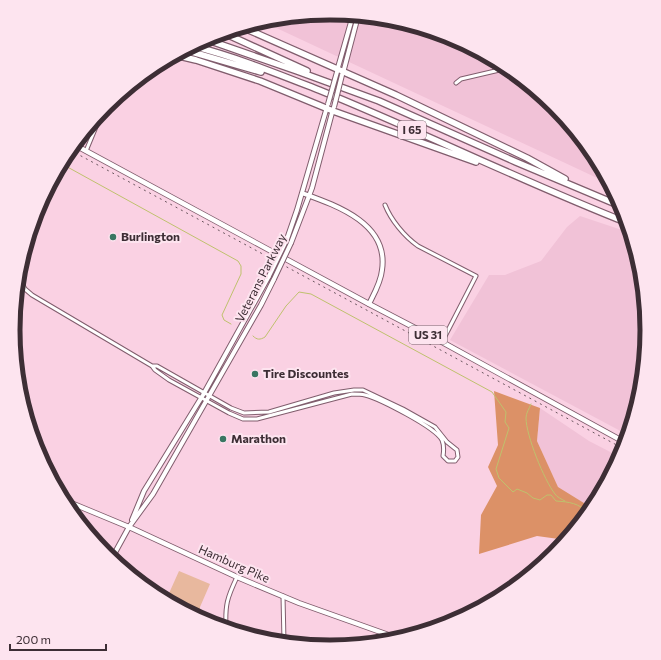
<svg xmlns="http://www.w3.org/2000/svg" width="661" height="660" viewBox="0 0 661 660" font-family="Commissioner,sans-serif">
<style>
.built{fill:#f1c2d7}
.green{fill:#e8b89e}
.forest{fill:#dc9167}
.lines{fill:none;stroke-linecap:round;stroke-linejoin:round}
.stream{stroke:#bfc16d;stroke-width:1}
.minor-casing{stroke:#805d6d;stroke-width:5}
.secondary-casing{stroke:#805d6d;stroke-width:6}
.primary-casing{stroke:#805d6d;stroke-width:6}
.motorway-casing{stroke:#805d6d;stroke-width:8}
.minor{stroke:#fff;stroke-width:3}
.secondary{stroke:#fff;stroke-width:4}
.primary{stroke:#fff;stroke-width:4.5}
.motorway{stroke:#fff;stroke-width:5.5}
.rail{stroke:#6a555e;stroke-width:1;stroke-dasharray:2 4;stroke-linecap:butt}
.secondary-bridge-casing{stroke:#805d6d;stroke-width:6;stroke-linecap:butt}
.secondary-bridge{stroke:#fff;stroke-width:4}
.poi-dot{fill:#397662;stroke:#fde4ef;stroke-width:1.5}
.labels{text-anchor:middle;stroke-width:4;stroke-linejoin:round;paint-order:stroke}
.shield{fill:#fde4ef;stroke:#77656d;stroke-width:1}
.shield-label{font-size:11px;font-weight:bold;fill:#3d2e35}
.poi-label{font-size:12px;font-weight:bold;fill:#3d2e35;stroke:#fde4ef;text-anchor:start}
.street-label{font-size:12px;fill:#3d2e35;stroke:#fde4ef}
.rim{fill:none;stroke:#3d2e35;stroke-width:5}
</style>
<rect width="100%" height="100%" fill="#fad1e3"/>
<!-- built -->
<path class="built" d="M331 13 393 19 452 37 507 67 555 106 594 154 610 184 270 25 269 19Z
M580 216 631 233 641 268 647 330 641 392 628 435 450 340 489 275H505L541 261 567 227Z
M540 408 589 441 620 457 592 508 558 488 537 441Z"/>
<!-- green -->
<path class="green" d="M179 571 210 584 200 607V618L166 600Z"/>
<!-- forest -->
<path class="forest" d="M494 391 540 408 537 441 558 487 592 508 566 540 537 536 479 554 481 515 497 486 488 467 498 445Z"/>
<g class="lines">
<!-- stream -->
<path class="stream" d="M62 164 238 261 241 266V274L222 315 224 320 231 324
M253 336C257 340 260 340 265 337L286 306 299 292 311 294 492 392 506 412 505 422 509 428 496 469 499 478 513 492 517 489 527 493 533 498 540 500 547 495H551L556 501C570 502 578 503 589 513
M531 404C529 409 526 413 526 418 526 435 544 480 555 494 557 497 561 499 565 501"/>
<defs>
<path id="minor" d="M456 83 461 79 508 68
M86 151 103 110
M385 205C391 220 404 236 418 246L476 276 442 342
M19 277 25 289 32 295 152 366 155 370 169 380 229 413 243 419H257L352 394C356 394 361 394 365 395 380 399 435 427 442 440 444 445 444 450 443 456L448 461H455L458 457 457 450 447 442 435 427 403 409 363 390H354L334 393 269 412 244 413 231 408 157 366H152
M283 596 284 642
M226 628C225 605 227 598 237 577
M380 642 383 633"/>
<path id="secondary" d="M337 71 353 15
M343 73 358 16
M302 193C338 206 389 224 382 270 381 282 374 294 369 304
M287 239 297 210 327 107
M291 243 312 188 333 109
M132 520 144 491 203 395 269 276
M112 558 129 527 153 494 261 305 274 279"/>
<path id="primary" d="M75 145 369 304 442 342 626 443
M64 500 129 527 237 577 299 603 400 639"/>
<path id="motorway" d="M242 27 396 95 527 158 565 179
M224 33 307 71
M205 39 297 71 379 101 516 162 623 207
M193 46C236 57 278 74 319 90 423 132 523 182 628 223
M185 50 261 72
M175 55 196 60 260 81 333 111 476 162"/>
</defs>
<!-- minor casing -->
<use href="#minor" class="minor-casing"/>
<!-- secondary casing -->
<use href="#secondary" class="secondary-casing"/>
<!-- primary casing -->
<use href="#primary" class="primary-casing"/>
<!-- motorway casing -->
<use href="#motorway" class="motorway-casing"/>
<!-- minor -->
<use href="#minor" class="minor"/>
<!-- secondary -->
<use href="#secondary" class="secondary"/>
<!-- primary -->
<use href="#primary" class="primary"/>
<!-- motorway -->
<use href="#motorway" class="motorway"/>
<!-- rail -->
<path class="rail" d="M70 150 624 449"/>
<defs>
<path id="secondary-bridge" d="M328 104 337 72
M334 107 342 75
M269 276 287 239
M274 279 291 243"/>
</defs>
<!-- secondary-bridge casing -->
<use href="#secondary-bridge" class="secondary-bridge-casing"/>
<!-- secondary-bridge -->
<use href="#secondary-bridge" class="secondary-bridge"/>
</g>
<!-- markers -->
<g class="poi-dot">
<circle cx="113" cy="237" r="4"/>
<circle cx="255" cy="374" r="4"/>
<circle cx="223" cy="439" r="4"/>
</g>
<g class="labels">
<!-- shield labels -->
<g class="shield">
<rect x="398" y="121" width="28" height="18" rx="3"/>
<rect x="409" y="326" width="38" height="18" rx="3"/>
</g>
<g class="shield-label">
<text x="412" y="134">I 65</text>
<text x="428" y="339">US 31</text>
</g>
<!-- poi labels -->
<g class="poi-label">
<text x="121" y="241">Burlington</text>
<text x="263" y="378">Tire Discountes</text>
<text x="231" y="443">Marathon</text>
</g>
<!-- street labels -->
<g class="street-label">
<text transform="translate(261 278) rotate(-63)" y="4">Veterans Parkway</text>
<text transform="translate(234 564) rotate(24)" y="4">Hamburg Pike</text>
</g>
</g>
<!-- crop -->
<path d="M0 0H661V660H0ZM20 330a310 310 0 1 1 620 0a310 310 0 1 1-620 0Z" fill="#fde4ef" fill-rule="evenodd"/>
<path class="rim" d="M20 330a310 310 0 1 1 620 0a310 310 0 1 1-620 0Z"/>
<!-- scale -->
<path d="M10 644v6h96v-6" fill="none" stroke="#3d2e35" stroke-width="2"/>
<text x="16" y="644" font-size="12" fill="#3d2e35" stroke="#fde4ef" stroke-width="3" paint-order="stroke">200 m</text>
</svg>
